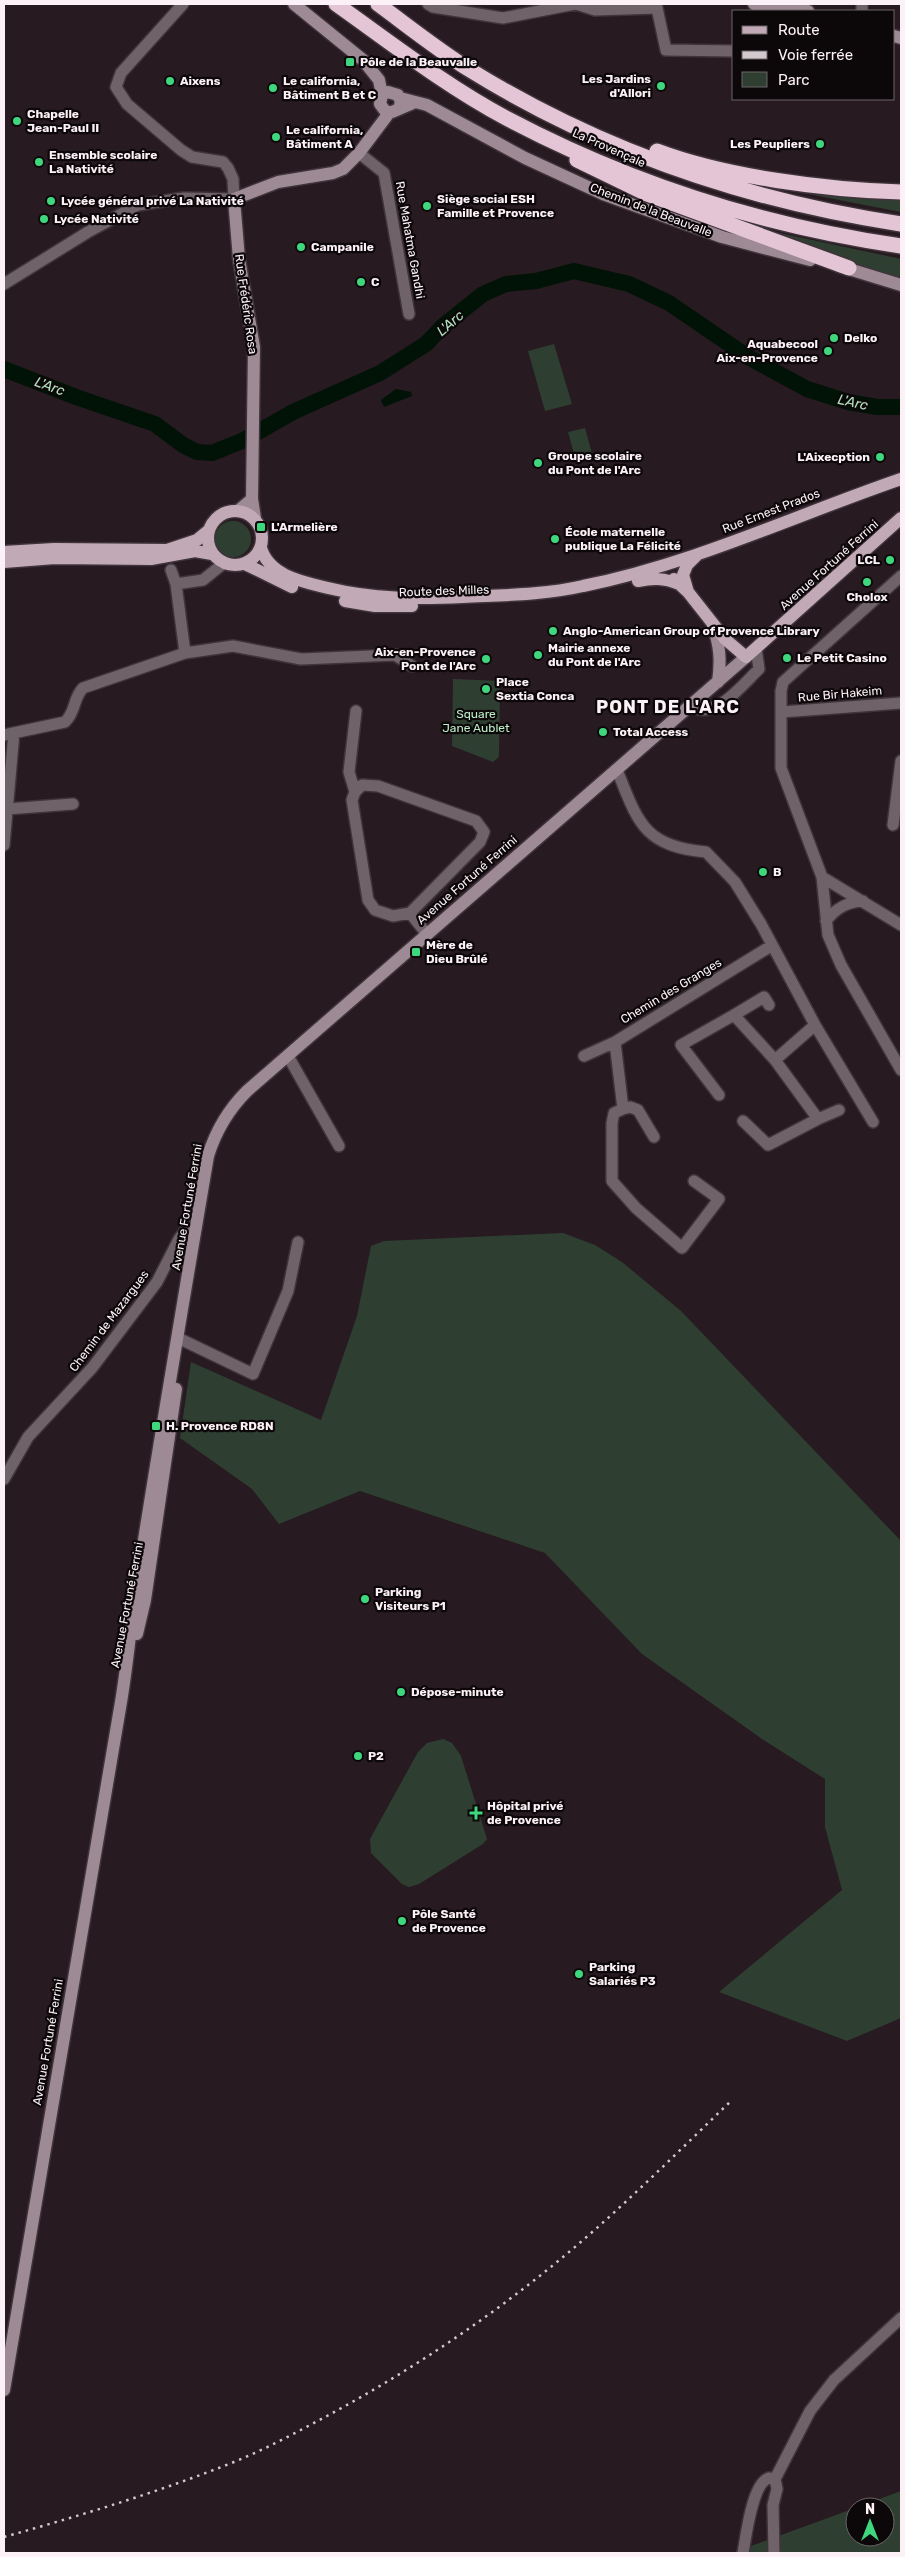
<svg xmlns="http://www.w3.org/2000/svg" width="905" height="2557" viewBox="0 0 905 2557" font-family="Rubik,sans-serif">
<style>
.green{fill:#2e3f32}
.water{fill:#011306}
.lines{fill:none;stroke-linecap:round;stroke-linejoin:round}
.river{stroke:#011306;stroke-width:16}
.street-casing{stroke:#40343b;stroke-width:14}
.secondary-casing{stroke:#40343b;stroke-width:15}
.primary-casing{stroke:#40343b;stroke-width:15}
.highway-casing{stroke:#40343b;stroke-width:18}
.street{stroke:#6f6369;stroke-width:11}
.secondary{stroke:#9e8a95;stroke-width:12}
.primary{stroke:#c2a9b6;stroke-width:12}
.highway{stroke:#e3c5d5;stroke-width:15}
.rail{stroke:#d2c8cd;stroke-width:2.5;stroke-dasharray:2.5 5;stroke-linecap:butt}
.poi-dot{fill:#3ed77d;stroke:#0c0709;stroke-width:2}
.labels{text-anchor:middle;stroke-width:4.5;stroke-linejoin:round;paint-order:stroke}
.poi-label{font-size:12px;font-weight:bold;fill:#fbf1f6;stroke:#0c0709;text-anchor:start}
.street-label{font-size:12px;fill:#fbf1f6;stroke:#0c0709}
.park-label{font-size:12px;fill:#bdedc9;stroke:#0c0709}
.water-label{font-size:14px;font-style:italic;fill:#b2e3bf;stroke:#0c0709}
.district-label{font-size:18px;font-weight:bold;letter-spacing:1px;fill:#fbf1f6;stroke:#0c0709}
</style>
<rect width="100%" height="100%" fill="#271a21"/>
<!-- green -->
<path class="green" d="M747 178 901 197V212L803 193Z
M742 225 901 259V279L837 259Z
M554 344 572 404 545 411 528 351Z
M585 428 593 457 576 461 568 432Z
M215 539a18 18 0 1 1 36 0a18 18 0 1 1-36 0Z
M453 679 500 681 499 757 493 762 452 746Z
M563 1233 595 1245 622 1262 681 1311 901 1541V2018L847 2041 719 1992 842 1890 825 1827V1779L762 1739 642 1654 545 1553 360 1491 279 1524 252 1489 180 1438 191 1362 321 1420 357 1316 371 1246 384 1241Z
M443 1739 452 1743 461 1756 487 1839 483 1844 419 1884 409 1887 402 1884 371 1853 370 1839 418 1752 427 1743Z
M901 2491V2553H732L855 2508V2537H885V2507H858Z"/>
<!-- water -->
<path class="water" d="M396 389 411 392 412 396 384 407 381 400Z"/>
<g class="lines">
<!-- river -->
<path class="river" d="M4 369 76 397 155 424 183 445 197 452 212 453 242 441 293 412 380 373 426 344 443 326 483 294 506 284 536 281 574 271 629 284 669 303 748 357 807 389 848 402 877 407H901"/>
<defs>
<path id="street" d="M428 4 433 7 503 18 575 4
M576 4 595 10 657 8 666 50 734 51
M862 11V4
M359 153 384 173 409 314
M4 284 88 232 138 205 184 198 234 199 233 179 228 168 223 162 192 157 181 150 127 104 116 87 121 73 183 4
M224 563 203 580 176 584 185 653 233 646 301 659 395 655 412 666
M171 570 176 584
M901 576 783 682 781 691V768L822 877 828 935 841 965 901 1070
M692 706C714 722 744 683 759 669L756 648
M782 712 901 703
M4 735 65 722C76 712 73 698 83 688L185 653
M617 770C638 822 643 846 706 852L735 882 761 924 815 1025 873 1122
M362 785 378 786 476 821 484 832 480 842 410 913 393 916 375 910 368 900 352 800 355 792Z
M355 792 349 772 356 711
M7 809 73 804
M893 825 901 761
M4 845 14 733
M822 877 901 925
M410 913 426 933
M826 921C836 908 847 902 863 901
M734 1015 764 997 769 1005
M615 1042 623 1109 614 1113 612 1123V1181L636 1208 682 1248 719 1199 694 1181
M288 1056 339 1146
M584 1056 615 1042 771 946
M719 1095 681 1045 734 1015 775 1060
M623 1109 630 1107 638 1110 654 1137
M818 1119 839 1110
M743 1121 768 1145 818 1119 775 1060 815 1025
M178 1338 253 1374 288 1291 298 1242
M4 1479 28 1437 92 1368 157 1282 179 1239 185 1231 196 1228
M743 2553C746 2537 752 2483 769 2478L775 2479 810 2411 834 2380 901 2318
M774 2553 773 2505 777 2489 775 2479"/>
<path id="secondary" d="M294 4 363 60 379 80 382 95
M754 4 777 11
M783 4 808 11
M894 36 901 38
M400 98 427 105 525 158 603 194 722 237 810 260
M399 109 401 102 398 95 388 92 382 95 380 104 386 112H392L413 103
M839 266 901 285
M239 510 252 499
M255 518 252 499 254 347 239 259 234 199 278 182 333 173 343 169 359 153 389 113
M713 626C720 646 721 661 718 682
M137 1634 145 1600 176 1389
M4 2390C41 2161 83 1932 121 1702 128 1661 131 1619 138 1578 160 1437 184 1297 208 1156 216 1130 228 1110 247 1091L746 657"/>
<path id="primary" d="M208 538a27 27 0 1 1 54 0a27 27 0 1 1-54 0Z
M261 548C269 576 303 582 328 588 373 599 417 599 463 597 503 595 544 595 583 586 693 564 796 515 901 479
M4 552 54 549 167 550 197 540 208 531
M4 562 55 558 151 559 195 551 212 554
M245 564 292 587
M674 579 688 592 725 639 746 657 901 518
M638 581C653 578 664 578 679 584
M688 592 683 575 687 565 697 555
M345 601 375 606H412"/>
<path id="highway" d="M336 4C391 43 446 86 506 118 629 183 764 226 901 246
M378 4C408 26 438 50 470 70 601 151 749 201 901 224
M657 151C726 177 827 190 901 192
M577 160 647 194 849 268"/>
</defs>
<!-- street casing -->
<use href="#street" class="street-casing"/>
<!-- secondary casing -->
<use href="#secondary" class="secondary-casing"/>
<!-- primary casing -->
<use href="#primary" class="primary-casing"/>
<!-- highway casing -->
<use href="#highway" class="highway-casing"/>
<!-- street -->
<use href="#street" class="street"/>
<!-- secondary -->
<use href="#secondary" class="secondary"/>
<!-- primary -->
<use href="#primary" class="primary"/>
<!-- highway -->
<use href="#highway" class="highway"/>
<!-- rail -->
<path class="rail" d="M4 2537C82 2515 159 2492 234 2462 266 2449 297 2432 327 2416 421 2365 510 2304 590 2234 639 2191 685 2145 732 2100"/>
</g>
<!-- markers -->
<g class="poi-dot">
<rect x="345" y="57" width="10" height="10" rx="2.5"/>
<circle cx="170" cy="81" r="5"/>
<circle cx="661" cy="86" r="5"/>
<circle cx="273" cy="88" r="5"/>
<circle cx="17" cy="121" r="5"/>
<circle cx="276" cy="137" r="5"/>
<circle cx="820" cy="144" r="5"/>
<circle cx="39" cy="162" r="5"/>
<circle cx="51" cy="201" r="5"/>
<circle cx="427" cy="206" r="5"/>
<circle cx="44" cy="219" r="5"/>
<circle cx="301" cy="247" r="5"/>
<circle cx="361" cy="282" r="5"/>
<circle cx="834" cy="338" r="5"/>
<circle cx="828" cy="351" r="5"/>
<circle cx="880" cy="457" r="5"/>
<circle cx="538" cy="463" r="5"/>
<rect x="256" y="522" width="10" height="10" rx="2.5"/>
<circle cx="555" cy="539" r="5"/>
<circle cx="890" cy="560" r="5"/>
<circle cx="867" cy="582" r="5"/>
<circle cx="553" cy="631" r="5"/>
<circle cx="538" cy="655" r="5"/>
<circle cx="787" cy="658" r="5"/>
<circle cx="486" cy="659" r="5"/>
<circle cx="486" cy="689" r="5"/>
<circle cx="603" cy="732" r="5"/>
<circle cx="763" cy="872" r="5"/>
<rect x="411" y="947" width="10" height="10" rx="2.5"/>
<rect x="151" y="1421" width="10" height="10" rx="2.5"/>
<circle cx="365" cy="1599" r="5"/>
<circle cx="401" cy="1692" r="5"/>
<circle cx="358" cy="1756" r="5"/>
<path d="M473.5 1805.5h5v5h5v5h-5v5h-5v-5h-5v-5h5z"/>
<circle cx="402" cy="1921" r="5"/>
<circle cx="579" cy="1974" r="5"/>
</g>
<g class="labels">
<!-- poi labels -->
<g class="poi-label">
<text x="360" y="66">Pôle de la Beauvalle</text>
<text x="651" y="83" text-anchor="end">Les Jardins<tspan x="651" dy="14">d'Allori</tspan></text>
<text x="180" y="85">Aixens</text>
<text x="283" y="85">Le california,<tspan x="283" dy="14">Bâtiment B et C</tspan></text>
<text x="27" y="118">Chapelle<tspan x="27" dy="14">Jean-Paul II</tspan></text>
<text x="286" y="134">Le california,<tspan x="286" dy="14">Bâtiment A</tspan></text>
<text x="810" y="148" text-anchor="end">Les Peupliers</text>
<text x="49" y="159">Ensemble scolaire<tspan x="49" dy="14">La Nativité</tspan></text>
<text x="437" y="203">Siège social ESH<tspan x="437" dy="14">Famille et Provence</tspan></text>
<text x="61" y="205">Lycée général privé La Nativité</text>
<text x="54" y="223">Lycée Nativité</text>
<text x="311" y="251">Campanile</text>
<text x="371" y="286">C</text>
<text x="844" y="342">Delko</text>
<text x="818" y="348" text-anchor="end">Aquabecool<tspan x="818" dy="14">Aix-en-Provence</tspan></text>
<text x="548" y="460">Groupe scolaire<tspan x="548" dy="14">du Pont de l'Arc</tspan></text>
<text x="870" y="461" text-anchor="end">L'Aixecption</text>
<text x="271" y="531">L'Armelière</text>
<text x="565" y="536">École maternelle<tspan x="565" dy="14">publique La Félicité</tspan></text>
<text x="880" y="564" text-anchor="end">LCL</text>
<text x="867" y="601" text-anchor="middle">Cholox</text>
<text x="563" y="635">Anglo-American Group of Provence Library</text>
<text x="548" y="652">Mairie annexe<tspan x="548" dy="14">du Pont de l'Arc</tspan></text>
<text x="476" y="656" text-anchor="end">Aix-en-Provence<tspan x="476" dy="14">Pont de l'Arc</tspan></text>
<text x="797" y="662">Le Petit Casino</text>
<text x="496" y="686">Place<tspan x="496" dy="14">Sextia Conca</tspan></text>
<text x="613" y="736">Total Access</text>
<text x="773" y="876">B</text>
<text x="426" y="949">Mère de<tspan x="426" dy="14">Dieu Brûlé</tspan></text>
<text x="166" y="1430">H. Provence RD8N</text>
<text x="375" y="1596">Parking<tspan x="375" dy="14">Visiteurs P1</tspan></text>
<text x="411" y="1696">Dépose-minute</text>
<text x="368" y="1760">P2</text>
<text x="487" y="1810">Hôpital privé<tspan x="487" dy="14">de Provence</tspan></text>
<text x="412" y="1918">Pôle Santé<tspan x="412" dy="14">de Provence</tspan></text>
<text x="589" y="1971">Parking<tspan x="589" dy="14">Salariés P3</tspan></text>
</g>
<!-- street labels -->
<g class="street-label">
<text transform="translate(609 148) rotate(24)" y="4">La Provençale</text>
<text transform="translate(651 210) rotate(21)" y="4">Chemin de la Beauvalle</text>
<text transform="translate(410 240) rotate(80)" y="4">Rue Mahatma Gandhi</text>
<text transform="translate(246 304) rotate(82)" y="4">Rue Frédéric Rosa</text>
<text transform="translate(771 511) rotate(-21)" y="4">Rue Ernest Prados</text>
<text transform="translate(829 565) rotate(-42)" y="4">Avenue Fortuné Ferrini</text>
<text transform="translate(444 591) rotate(-2)" y="4">Route des Milles</text>
<text transform="translate(840 694) rotate(-5)" y="4">Rue Bir Hakeim</text>
<text transform="translate(467 880) rotate(-41)" y="4">Avenue Fortuné Ferrini</text>
<text transform="translate(671 991) rotate(-31)" y="4">Chemin des Granges</text>
<text transform="translate(187 1207) rotate(-80)" y="4">Avenue Fortuné Ferrini</text>
<text transform="translate(109 1321) rotate(-53)" y="4">Chemin de Mazargues</text>
<text transform="translate(127 1605) rotate(-79)" y="4">Avenue Fortuné Ferrini</text>
<text transform="translate(48 2042) rotate(-80)" y="4">Avenue Fortuné Ferrini</text>
</g>
<!-- park labels -->
<g class="park-label">
<text x="476" y="718">Square<tspan x="476" dy="14">Jane Aublet</tspan></text>
</g>
<!-- water labels -->
<g class="water-label">
<text transform="translate(450 323) rotate(-41)" y="5">L'Arc</text>
<text transform="translate(50 386) rotate(20)" y="5">L'Arc</text>
<text transform="translate(853 402) rotate(13)" y="5">L'Arc</text>
</g>
<!-- district labels -->
<g class="district-label">
<text x="668" y="713">PONT DE L'ARC</text>
</g>
</g>
<!-- border -->
<rect width="905" height="2557" fill="none" stroke="#fbf1f6" stroke-width="10"/>
<!-- legend -->
<rect x="732" y="10" width="162" height="90" fill="#0c0709" stroke="#6c6568"/>
<rect x="742" y="26" width="25" height="8" fill="#c2a9b6" stroke="#6c6568"/>
<text x="778" y="35" font-size="15" fill="#fbf1f6">Route</text>
<rect x="742" y="51" width="25" height="8" fill="#d2c8cd" stroke="#6c6568"/>
<text x="778" y="60" font-size="15" fill="#fbf1f6">Voie ferrée</text>
<rect x="742" y="72" width="25" height="15" fill="#2e3f32" stroke="#6c6568"/>
<text x="778" y="85" font-size="15" fill="#fbf1f6">Parc</text>
<!-- north arrow -->
<g transform="translate(870 2522)"><circle r="24" fill="#0c0709" stroke="#6c6568"/>
<path d="M0-4L9 19L0 12L-9 19Z" fill="#3ed77d"/>
<text y="-8" font-size="14" font-weight="bold" text-anchor="middle" fill="#fbf1f6">N</text>
</g>
</svg>
